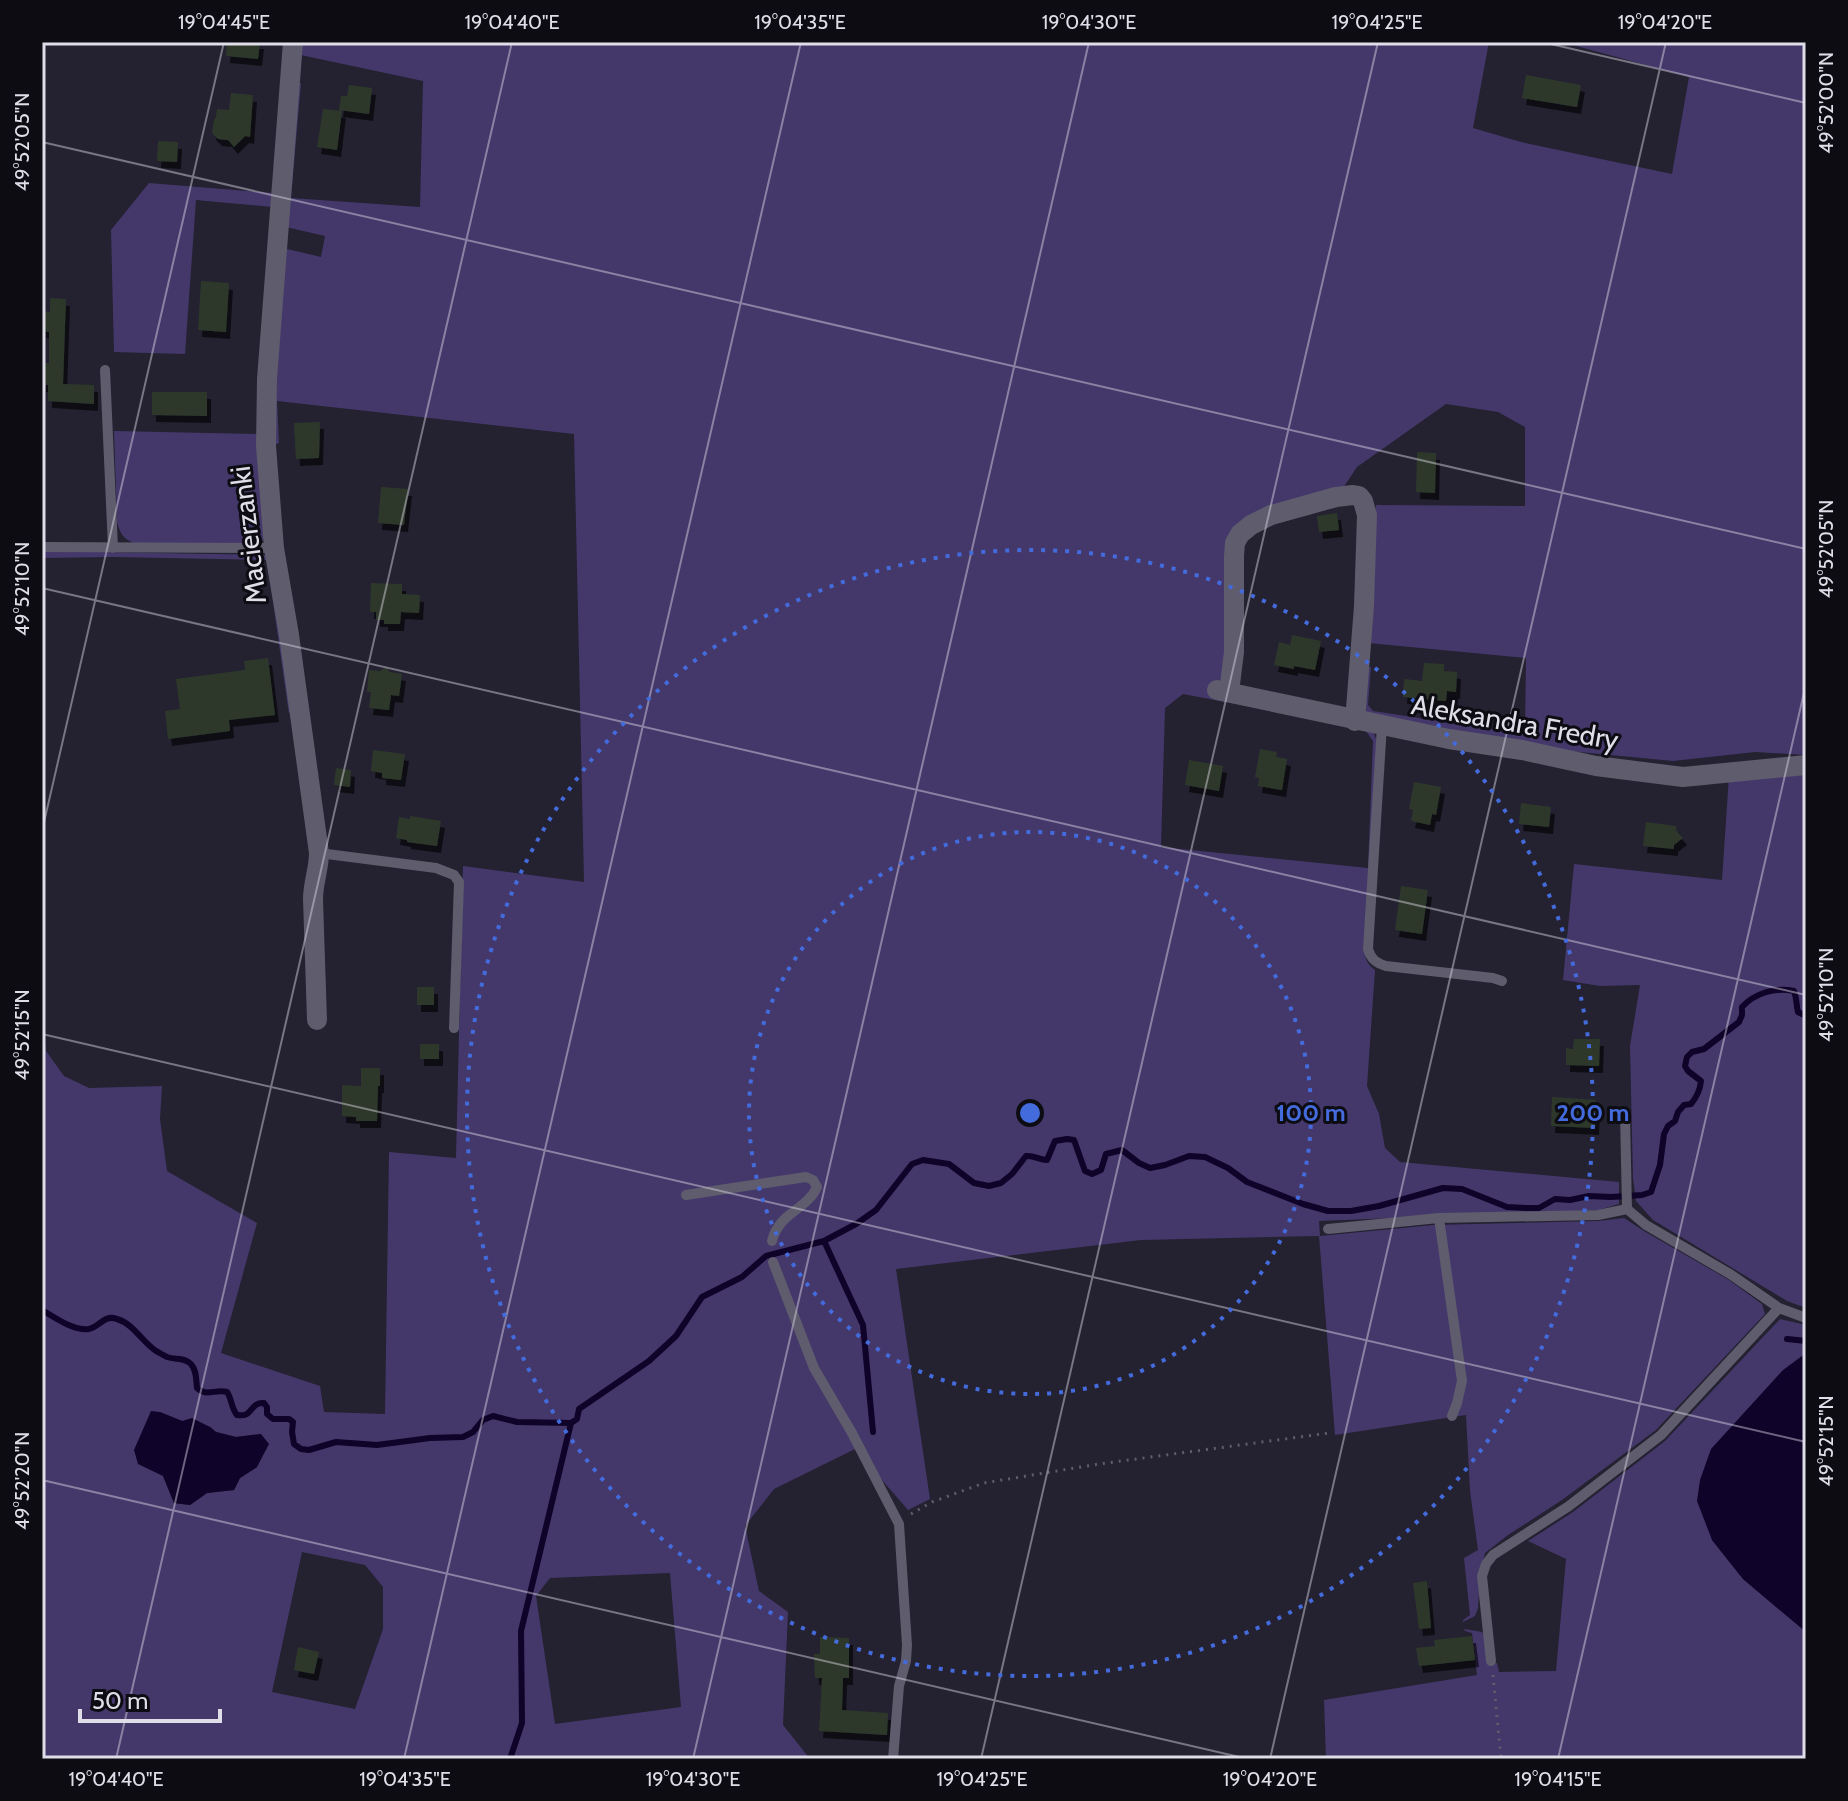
<svg xmlns="http://www.w3.org/2000/svg" width="1848" height="1801" viewBox="0 0 1848 1801" font-family="Cabin,sans-serif">
<style>
.green{fill:#44386b;fill-rule:evenodd}
.water{fill:#0f0329}
.lines{fill:none;stroke-linecap:round;stroke-linejoin:round}
.stream{stroke:#0f0329;stroke-width:6}
.building{fill:#2d392c;filter:url(#shadow)}
.path{stroke:#605e6b;stroke-width:3;stroke-dasharray:2 6;stroke-linecap:butt}
.lane{stroke:#5e5c6d;stroke-width:10}
.street{stroke:#5e5c6d;stroke-width:20}
.ticks{fill:none;stroke:#dfdde8;stroke-width:2;stroke-opacity:0.45}
.ring{fill:none;stroke:#446bdb;stroke-width:4;stroke-dasharray:4 8}
.labels{text-anchor:middle;stroke-width:6;stroke-linejoin:round;paint-order:stroke}
.street-label{font-size:28px;fill:#dfdde8;stroke:#0d0c12}
.centre{fill:#446bdb;stroke:#0d0c12;stroke-width:4}
.ring-label{font-size:24px;text-anchor:middle;font-weight:bold;fill:#446bdb;stroke:#0d0c12;stroke-width:6;stroke-linejoin:round;paint-order:stroke}
.neatline{fill:none;stroke:#dfdde8;stroke-width:3}
.ticks-label{font-size:20px;text-anchor:middle;fill:#dfdde8}
</style>
<defs>
<filter id="shadow"><feDropShadow dx="4" dy="7" stdDeviation="0" flood-color="#0009"/></filter>
</defs>
<rect width="100%" height="100%" fill="#242130"/>
<!-- green -->
<path class="green" d="M297 42H1489L1473 128 1521 142 1672 174 1689 77 1573 45V42H1806V755L1755 752 1673 761 1548 749 1364 712 1365 668 1371 667 1368 705 1373 711 1525 734 1526 658 1368 643 1376 505 1525 506V427L1498 412 1446 404 1357 467 1339 494 1237 532 1226 670 1213 692 1279 712 1183 694 1165 708 1161 847 1368 868 1373 741 1365 730 1373 731 1376 739V748L1365 950C1365 959 1367 964 1375 970L1367 1086 1379 1114 1385 1148 1400 1162 1619 1182V1204L1598 1210 1319 1221 1320 1236 1433 1225 1598 1221 1624 1218 1644 1231 1729 1280 1762 1304 1765 1314 1656 1430 1562 1500 1508 1535 1485 1553 1480 1575 1478 1608 1475 1616 1463 1622V1620L1470 1615 1464 1558 1478 1550 1470 1491 1466 1415 1335 1435 1319 1236 1141 1240 896 1269 930 1499 908 1510 855 1449 774 1489 745 1526 759 1591 788 1612 783 1725 810 1759H42V1005L46 1051 64 1076 89 1088 162 1086 160 1119 167 1171 257 1223 221 1353 320 1386 324 1412 385 1414 389 1152 456 1158 463 866 584 882 574 434 277 401 279 443 271 446 283 248 321 257 325 236 286 227 297 83H301L291 198 420 207 423 81 296 54ZM160 1412 182 1421 210 1427 216 1432 236 1437 261 1434 257 1467 240 1478 234 1490 207 1493 190 1505 174 1503 163 1476ZM302 1552 365 1565 383 1587V1629L355 1709 272 1692ZM670 1573 681 1707 555 1724 536 1596 550 1578Z
M149 183 273 193 272 207 196 200 185 354 114 352 111 230Z
M114 431 262 434 267 534 263 540 257 544 134 543C123 539 120 533 117 522Z
M42 551 266 555 272 560 294 702 289 714 267 560 113 557 42 558Z
M1806 774V1308L1787 1301 1653 1220 1636 1201 1633 1178 1630 1046 1640 985 1600 986 1563 980 1574 864 1722 880 1729 776Z
M1780 1319 1806 1325V1356H1802L1712 1540 1743 1579 1806 1632V1759H1326L1324 1700 1477 1675 1472 1633 1465 1631 1464 1629 1482 1632 1485 1637 1489 1664 1497 1663 1499 1672 1556 1671 1566 1559 1528 1541 1573 1512 1665 1441Z"/>
<!-- water -->
<path class="water" d="M1802 1356H1806V1632L1743 1579 1712 1540 1697 1501 1700 1480 1711 1449 1783 1370Z
M151 1411 160 1412 182 1421 192 1418 210 1427 216 1432 236 1437 261 1434 269 1444 257 1467 240 1478 234 1490 207 1493 190 1505 174 1503 163 1476 138 1464 134 1450Z"/>
<g class="lines">
<!-- stream -->
<path class="stream" d="M824 1241 863 1325 873 1432
M42 1310C54 1317 73 1331 89 1329 100 1327 104 1314 117 1319 134 1324 142 1342 156 1351 158 1352 165 1356 167 1357 176 1360 184 1357 191 1364 197 1371 196 1380 197 1388 206 1397 215 1389 227 1392 232 1399 231 1408 237 1415 254 1418 249 1402 264 1403L267 1407V1414L273 1419H289L293 1422 292 1432 294 1444 301 1449 309 1450 336 1442 377 1445 430 1438 463 1437 473 1432 483 1420 493 1416 517 1422 571 1423 577 1419 579 1409 649 1361 676 1336 702 1297 742 1277 766 1256 824 1241 856 1224 876 1210 912 1164 923 1160 949 1164 974 1183 989 1186 1001 1183 1012 1174 1026 1156C1034 1155 1039 1160 1047 1160L1055 1141 1067 1139 1074 1140 1085 1171 1092 1174 1101 1170 1106 1154 1122 1150 1139 1163 1150 1168 1165 1165 1189 1156 1205 1157 1228 1168 1247 1182 1303 1204 1328 1211H1351L1379 1206 1443 1188 1462 1189 1507 1207 1526 1208H1539L1555 1199 1570 1200 1589 1196 1611 1197 1642 1195 1651 1192 1660 1165 1664 1134 1668 1126 1675 1121 1678 1112 1684 1105 1691 1104C1697 1097 1700 1090 1701 1081L1688 1071 1685 1066 1687 1057 1692 1052 1704 1049 1739 1022 1742 1015V1007C1755 993 1775 987 1794 991 1797 999 1796 1004 1798 1012L1806 1016
M1787 1339 1806 1341
M510 1759 522 1723 521 1631 571 1423"/>
</g>
<!-- building -->
<path class="building" d="M227 42H260L258 59 226 56Z
M1526 75 1581 85 1577 107 1522 98Z
M349 85 372 88 369 114 339 110 341 96H347Z
M231 93 253 95 250 137 245 136 234 147 228 140 218 139 212 133 214 120 216 117 217 109 229 110Z
M323 109 342 111 337 150 317 147Z
M158 141 178 142 177 162 157 161Z
M201 281 229 283 226 332 198 330Z
M50 298 66 299 63 384 94 385V404L48 401V385H42V363H49V332L42 331V311L50 312Z
M152 392H207V416L152 415Z
M320 422 319 458 296 459 294 423Z
M1417 452 1436 453 1435 493 1416 492Z
M381 487 408 489 404 525 378 523Z
M1337 513 1339 530 1319 532 1317 516Z
M371 583 402 584V594L420 595 419 613 401 612 400 624H384V620H376V612H370Z
M1292 635 1321 641 1315 670 1294 666V669L1274 665 1279 642 1290 645Z
M268 658 275 715 229 720 230 731 168 739 165 711 180 709 176 679 245 670 244 661Z
M1424 663 1444 664V671L1457 672 1456 692 1447 691 1446 701 1403 697 1404 679 1422 681Z
M386 667 390 672 402 674 399 696 391 695 389 710 369 708 371 692H367L369 670 380 671Z
M1260 749 1277 752 1276 757 1287 759 1282 790 1258 786 1259 778 1255 777Z
M373 750 405 754 401 780 382 778V773L371 771Z
M1189 760 1223 766 1219 791 1185 785Z
M336 768 351 770 350 787 334 785Z
M1414 782 1441 787 1436 815 1432 814 1430 825 1411 821 1413 810 1409 809Z
M1521 803 1551 807 1549 827 1519 824Z
M410 816 441 821 437 846 407 842V840L396 838 399 817 410 819Z
M1646 822 1676 826V830L1683 838 1674 845V849L1643 846Z
M1401 886 1428 890 1422 934 1395 930Z
M417 987H434V1005H417Z
M1574 1039H1600L1599 1066 1566 1065V1048L1573 1049Z
M420 1044H439V1059H420Z
M361 1068H380V1086H378L377 1121H356V1117L342 1116V1085L361 1086Z
M1552 1097 1596 1100 1595 1128 1551 1126Z
M1427 1581 1431 1628 1419 1629 1413 1583Z
M1472 1636 1475 1660 1419 1666 1416 1648 1435 1646 1434 1640Z
M820 1637 849 1638V1678H843L842 1710 888 1713 887 1735 819 1731 822 1678H815L814 1654H820Z
M298 1647 319 1652 314 1674 294 1670Z"/>
<g class="lines">
<!-- path -->
<path class="path" d="M911 1514 932 1502 984 1483 1099 1464 1329 1433
M1493 1675 1501 1759"/>
<!-- lane -->
<path class="lane" d="M105 370 113 548
M42 547 274 548
M1382 725 1368 949C1371 959 1376 963 1386 966L1493 978 1502 981
M319 853 436 868 454 875 459 882 454 1028
M1625 1114 1627 1209 1646 1225 1730 1274 1779 1308
M686 1195 806 1177 813 1180 817 1187C807 1210 779 1212 772 1241
M1439 1218 1462 1381 1457 1403 1452 1416
M1328 1229 1439 1218 1598 1215 1627 1209
M773 1262 814 1368 852 1433 899 1524 907 1645 906 1661 899 1686 893 1759
M1491 1661 1482 1576 1486 1564 1493 1555 1569 1506 1661 1435 1779 1308 1806 1318"/>
<!-- street -->
<path class="street" d="M293 42 267 379 266 446 274 548 289 635 319 853C319 869 313 883 313 899L317 1020
M1217 690 1449 739 1522 750 1596 766 1683 777 1806 765
M1229 692 1234 652V556L1235 543 1240 534 1251 525 1271 515 1336 497 1353 495 1359 496 1363 501 1367 515 1364 606 1355 721"/>
</g>
<!-- ticks -->
<path class="ticks" d="M1542 42 1806 103M42 142 1806 549M42 588 1806 995M42 831 224 42M42 1034 1806 1442M42 1480 1248 1759M116 1759 512 42M404 1759 801 42M693 1759 1089 42M981 1759 1378 42M1270 1759 1666 42M1558 1759 1806 684"/>
<!-- distance rings -->
<g class="ring">
<circle cx="1030" cy="1113" r="281"/>
<circle cx="1030" cy="1113" r="563"/>
</g>
<g class="labels">
<!-- street labels -->
<g class="street-label">
<text transform="translate(248 535) rotate(-97)" y="10">Macierzanki</text>
<text transform="translate(1515 722) rotate(10)" y="10">Aleksandra Fredry</text>
</g>
</g>
<circle cx="1030" cy="1113" r="12" class="centre"/>
<g class="ring-label">
<text x="1311" y="1121">100 m</text>
<text x="1593" y="1121">200 m</text>
</g>
<!-- border -->
<rect width="1848" height="1801" fill="none" stroke="#0d0c12" stroke-width="88"/>
<!-- scale -->
<path d="M80 1709v12h140v-12" fill="none" stroke="#dfdde8" stroke-width="4"/>
<text x="92" y="1709" font-size="24" fill="#dfdde8" stroke="#0d0c12" stroke-width="6" paint-order="stroke">50 m</text>
<rect x="44" y="44" width="1760" height="1713" class="neatline"/>
<g class="ticks-label">
<text x="224" y="29">19°04'45"E</text>
<text x="512" y="29">19°04'40"E</text>
<text x="800" y="29">19°04'35"E</text>
<text x="1089" y="29">19°04'30"E</text>
<text x="1377" y="29">19°04'25"E</text>
<text x="1665" y="29">19°04'20"E</text>
<text transform="translate(1826 103) rotate(-90)" y="7">49°52'00"N</text>
<text transform="translate(22 142) rotate(-90)" y="7">49°52'05"N</text>
<text transform="translate(1826 549) rotate(-90)" y="7">49°52'05"N</text>
<text transform="translate(22 589) rotate(-90)" y="7">49°52'10"N</text>
<text transform="translate(1826 995) rotate(-90)" y="7">49°52'10"N</text>
<text transform="translate(22 1035) rotate(-90)" y="7">49°52'15"N</text>
<text transform="translate(1826 1441) rotate(-90)" y="7">49°52'15"N</text>
<text transform="translate(22 1481) rotate(-90)" y="7">49°52'20"N</text>
<text x="116" y="1786">19°04'40"E</text>
<text x="405" y="1786">19°04'35"E</text>
<text x="693" y="1786">19°04'30"E</text>
<text x="982" y="1786">19°04'25"E</text>
<text x="1270" y="1786">19°04'20"E</text>
<text x="1558" y="1786">19°04'15"E</text>
</g>
</svg>
